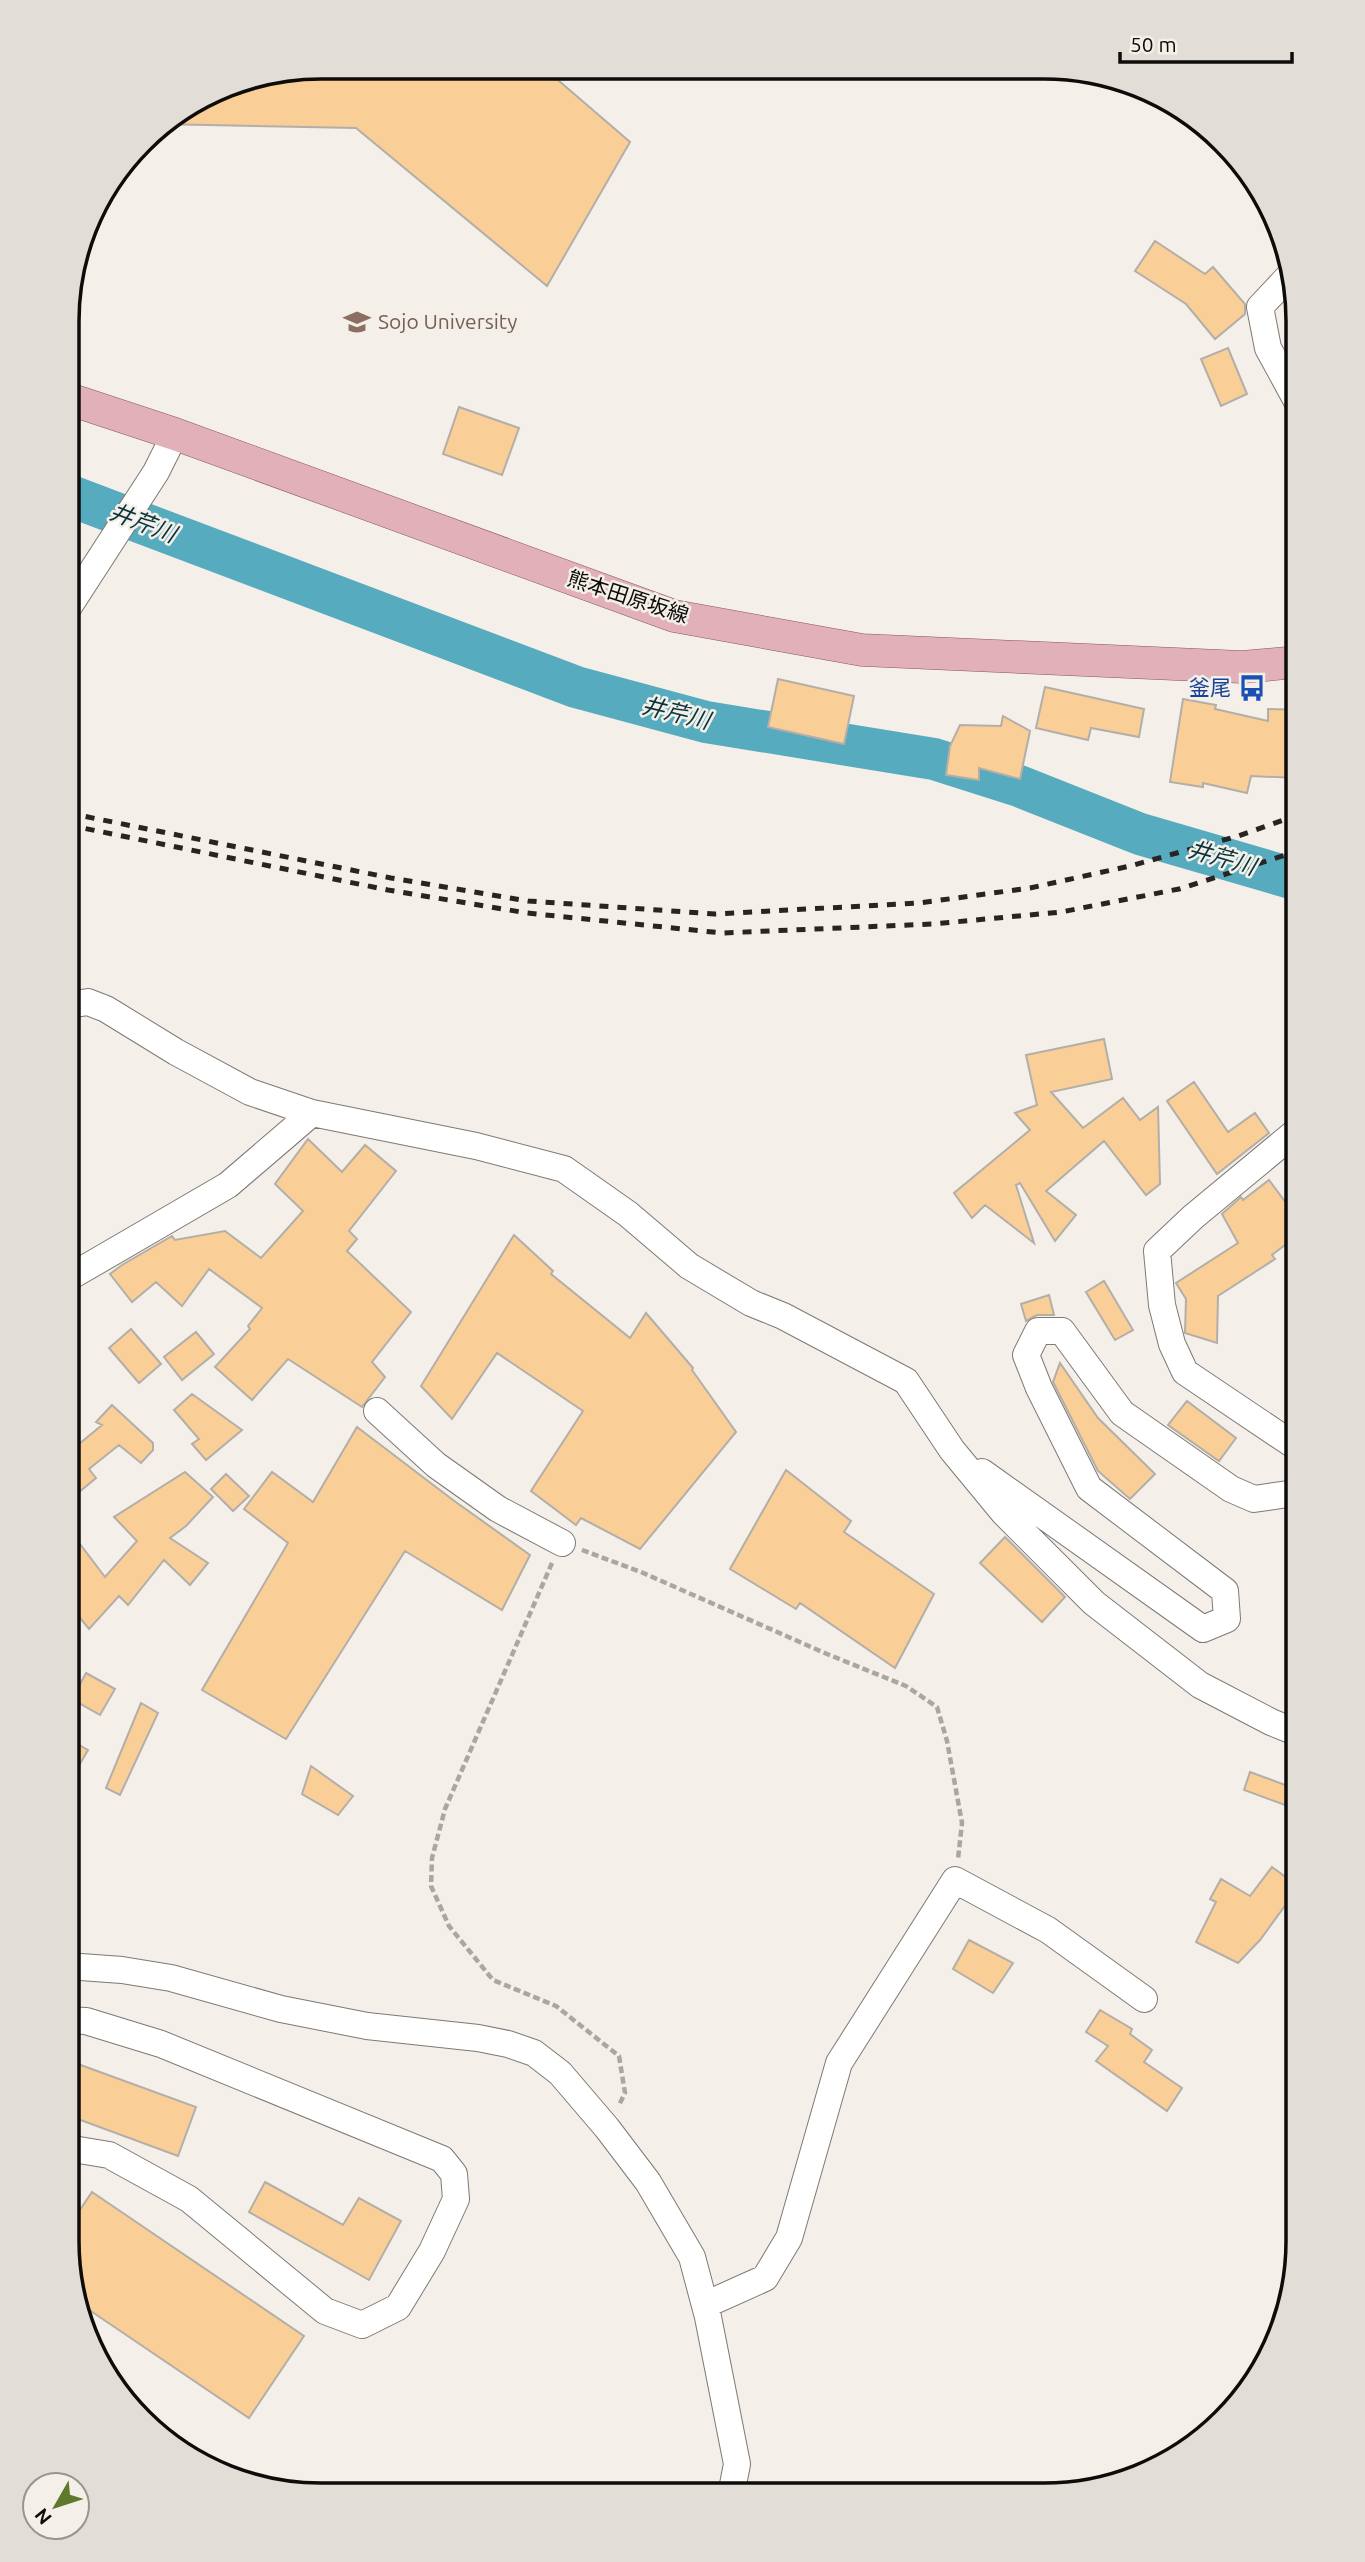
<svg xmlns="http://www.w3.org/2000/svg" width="1365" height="2562" viewBox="0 0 1365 2562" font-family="Ubuntu,'Noto Sans JP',sans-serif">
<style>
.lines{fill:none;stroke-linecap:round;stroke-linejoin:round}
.river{stroke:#56abbe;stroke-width:42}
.building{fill:#facf97;stroke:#b3aea8;stroke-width:2}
.minor-casing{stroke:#7e7974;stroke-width:28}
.major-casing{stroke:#8a545e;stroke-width:33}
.path{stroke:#aaa6a1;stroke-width:4.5;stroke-dasharray:7 3.5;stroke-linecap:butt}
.minor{stroke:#fff;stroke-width:26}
.major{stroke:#e1b0b9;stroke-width:32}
.rail{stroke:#262522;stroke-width:5;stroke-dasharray:9 9;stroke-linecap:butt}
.labels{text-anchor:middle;stroke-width:5;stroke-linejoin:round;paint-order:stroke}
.education-label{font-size:21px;fill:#785e54;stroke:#f4efe8;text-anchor:start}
.street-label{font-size:21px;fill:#0d0c0a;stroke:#f4efe8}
.transit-label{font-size:21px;fill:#164399;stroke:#f4efe8;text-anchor:end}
.water-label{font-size:23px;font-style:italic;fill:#0a343c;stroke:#f4efe8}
.rim{fill:none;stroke:#0d0c0a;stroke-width:3.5}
</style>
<rect width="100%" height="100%" fill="#f4efe8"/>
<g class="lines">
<!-- river -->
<path class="river" d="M68 495 576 687 706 722 934 759 1019 786 1140 834 1298 880"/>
</g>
<!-- building -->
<path class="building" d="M320 66 544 68 630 142 547 286 356 128 161 124 224 86Z
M1155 241 1205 274 1213 267 1245 304V314L1215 339 1186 304 1135 271Z
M1228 348 1247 394 1221 406 1201 359Z
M459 407 519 428 502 475 443 454Z
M778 679 854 696 844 744 768 727Z
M1045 687 1144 709 1139 737 1091 728 1088 740 1036 728Z
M1183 699 1216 705 1215 709 1268 721V709L1298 710V778L1251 776 1247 793 1203 783V787L1170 782Z
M1003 716 1030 731 1020 779 979 768V780L946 775 950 746 960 725 1001 726Z
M1104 1039 1112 1079 1051 1092 1083 1128 1123 1098 1140 1120 1158 1107 1160 1184 1146 1195 1104 1141 1046 1191 1076 1215 1055 1241 1020 1183 1016 1185 1034 1243 985 1205 972 1218 954 1193 1030 1130 1015 1113 1037 1105 1026 1055Z
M1194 1082 1228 1132 1255 1113 1269 1133 1217 1174 1167 1101Z
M308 1139 342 1172 365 1145 396 1171 349 1231 357 1239 347 1251 411 1312 372 1362 385 1377 362 1407 288 1359 252 1400 215 1367 250 1329 248 1326 262 1308 209 1269 182 1306 156 1282 132 1302 110 1274 122 1265 172 1236 175 1240 225 1231 261 1258 303 1211 275 1184Z
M1269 1180 1298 1219V1235L1272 1255 1275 1259 1218 1296 1217 1343 1185 1333 1186 1299 1176 1283 1238 1243 1222 1214 1241 1197 1243 1200Z
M514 1235 553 1271 551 1274 630 1338 646 1313 693 1368 692 1370 736 1432 640 1549 581 1518 576 1525 531 1491 583 1411 497 1353 452 1419 421 1386Z
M1104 1281 1133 1330 1115 1340 1086 1292Z
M1049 1295 1054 1315H1037L1026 1321 1021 1304Z
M131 1329 161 1364 139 1383 109 1348Z
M196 1332 214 1354 182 1380 164 1357Z
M1060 1363 1098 1418 1155 1474 1130 1499 1098 1471 1053 1382Z
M192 1394 242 1430 206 1460 192 1444 199 1439 174 1410Z
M1187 1401 1236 1438 1219 1461 1168 1425Z
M112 1405 153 1443V1450L141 1463 119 1445 89 1469 96 1478 67 1502V1454L102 1425 96 1422Z
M357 1427 453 1500 530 1555 502 1610 405 1551 286 1739 202 1690 288 1543 244 1509 272 1472 313 1502Z
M786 1470 851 1521 844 1532 934 1594 895 1668 800 1603 796 1609 730 1569Z
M185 1472 213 1497 186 1526 170 1538 208 1563 190 1585 164 1560 128 1605 119 1596 89 1629 67 1602V1527L105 1577 137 1541 114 1517Z
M226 1474 249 1496 233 1511 211 1489Z
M1005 1537 1065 1597 1042 1622 980 1563Z
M86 1673 115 1689 100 1715 72 1699Z
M141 1703 158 1713 120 1795 106 1788Z
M67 1738 88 1750 67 1786Z
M311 1766 353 1796 338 1815 302 1794Z
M1250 1772 1291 1787 1285 1805 1244 1790Z
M1272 1867 1298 1886V1888L1260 1940 1238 1963 1196 1942 1216 1902 1210 1899 1221 1879 1250 1896Z
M969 1940 1013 1963 993 1993 953 1969Z
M1100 2010 1132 2029 1130 2034 1152 2050 1144 2062 1182 2088 1167 2111 1096 2061 1108 2046 1086 2032Z
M67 2060 196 2107 178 2156 67 2115Z
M265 2182 343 2225 359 2198 401 2221 369 2280 249 2212Z
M92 2192 304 2336 249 2418 76 2301 67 2229Z"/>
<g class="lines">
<defs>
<path id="minor" d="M1291 274 1260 307 1268 348 1298 403
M68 608 156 472 175 434
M68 1005 88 1002 106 1009 176 1052 250 1092 312 1113 476 1146 564 1169 628 1214 689 1266 751 1303 783 1316 906 1381 952 1450 1004 1513 1094 1603 1200 1685 1271 1722 1298 1733
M68 1278 228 1185 312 1113
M377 1411 436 1465 498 1509 562 1543
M1298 1448 1185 1372 1172 1344 1162 1305 1157 1251 1193 1217 1298 1130
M982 1472 1203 1629 1227 1619 1225 1591 1089 1488 1039 1388 1026 1355 1038 1331H1062L1122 1413 1231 1489 1254 1499 1295 1493 1298 1489
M67 1966 122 1970 171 1978 281 2009 367 2026 478 2038 508 2044 534 2053 560 2073 607 2128 648 2182 692 2257 708 2317 737 2464 731 2495
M67 2148 109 2155 189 2199 325 2311 362 2325 398 2307 432 2251 456 2199 454 2174 442 2159 161 2044 86 2021 67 2020
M705 2305 765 2278 789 2238 839 2063 955 1880 1048 1930 1144 1999"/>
<path id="major" d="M69 399 175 434 674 616 862 650 1242 667 1298 662"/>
</defs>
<!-- minor casing -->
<use href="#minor" class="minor-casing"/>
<!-- major casing -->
<use href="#major" class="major-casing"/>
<!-- path -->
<path class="path" d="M582 1550 641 1572 827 1654 906 1686 937 1707 947 1741 962 1823 958 1859
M552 1563 445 1809 432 1858 431 1886 449 1926 493 1980 556 2006 619 2056 625 2093 619 2105"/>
<!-- minor -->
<use href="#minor" class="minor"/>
<!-- major -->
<use href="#major" class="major"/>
<!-- rail -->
<path class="rail" d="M68 813 391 878 528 901 715 914 919 903 1030 888 1130 866 1238 836 1298 815
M68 825 388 890 527 913 722 933 933 924 1061 912 1179 889 1298 851"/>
</g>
<!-- icons -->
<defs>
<symbol id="university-bare" viewBox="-9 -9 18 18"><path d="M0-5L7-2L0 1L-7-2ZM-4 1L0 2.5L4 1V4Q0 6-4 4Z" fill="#8d6e63" stroke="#f4efe8" stroke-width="2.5" paint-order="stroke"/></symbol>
<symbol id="bus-bare" viewBox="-9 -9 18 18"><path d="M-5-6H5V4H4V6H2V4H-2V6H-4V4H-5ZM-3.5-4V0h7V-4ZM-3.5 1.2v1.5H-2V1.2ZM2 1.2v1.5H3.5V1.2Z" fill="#1a4fb4" stroke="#f4efe8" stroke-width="2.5" paint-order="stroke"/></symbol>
</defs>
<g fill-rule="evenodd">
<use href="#university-bare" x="338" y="303" width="38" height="38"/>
<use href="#bus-bare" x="1233" y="669" width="38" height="38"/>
</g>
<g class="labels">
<!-- education labels -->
<g class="education-label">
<text x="378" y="329">Sojo University</text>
</g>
<!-- street labels -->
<g class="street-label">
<text transform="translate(628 597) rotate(18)" y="7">熊本田原坂線</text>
</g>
<!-- transit labels -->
<g class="transit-label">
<text x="1231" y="695">釜尾</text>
</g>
<!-- water labels -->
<g class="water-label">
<text transform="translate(143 523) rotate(21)" y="8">井芹川</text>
<text transform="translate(676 713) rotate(14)" y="8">井芹川</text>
<text transform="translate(1222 858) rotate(16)" y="8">井芹川</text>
</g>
</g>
<!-- crop -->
<path d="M0 0H1365V2562H0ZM321 79H1044A242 242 0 0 1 1286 321V2241A242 242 0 0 1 1044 2483H321A242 242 0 0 1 79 2241V321A242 242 0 0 1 321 79Z" fill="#e2ddd6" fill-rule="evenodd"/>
<path class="rim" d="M321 79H1044A242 242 0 0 1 1286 321V2241A242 242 0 0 1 1044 2483H321A242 242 0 0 1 79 2241V321A242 242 0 0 1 321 79Z"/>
<!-- north arrow -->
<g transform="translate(56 2506) rotate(231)"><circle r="33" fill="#f4efe8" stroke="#98948f" stroke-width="2"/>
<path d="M0-5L12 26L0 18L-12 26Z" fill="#5f792c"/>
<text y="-10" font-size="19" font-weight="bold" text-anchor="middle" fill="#0d0c0a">N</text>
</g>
<!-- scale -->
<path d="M1120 52v10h172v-10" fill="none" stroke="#0d0c0a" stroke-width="3.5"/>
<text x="1130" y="52" font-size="21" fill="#0d0c0a" stroke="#f4efe8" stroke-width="5" paint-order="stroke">50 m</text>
</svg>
